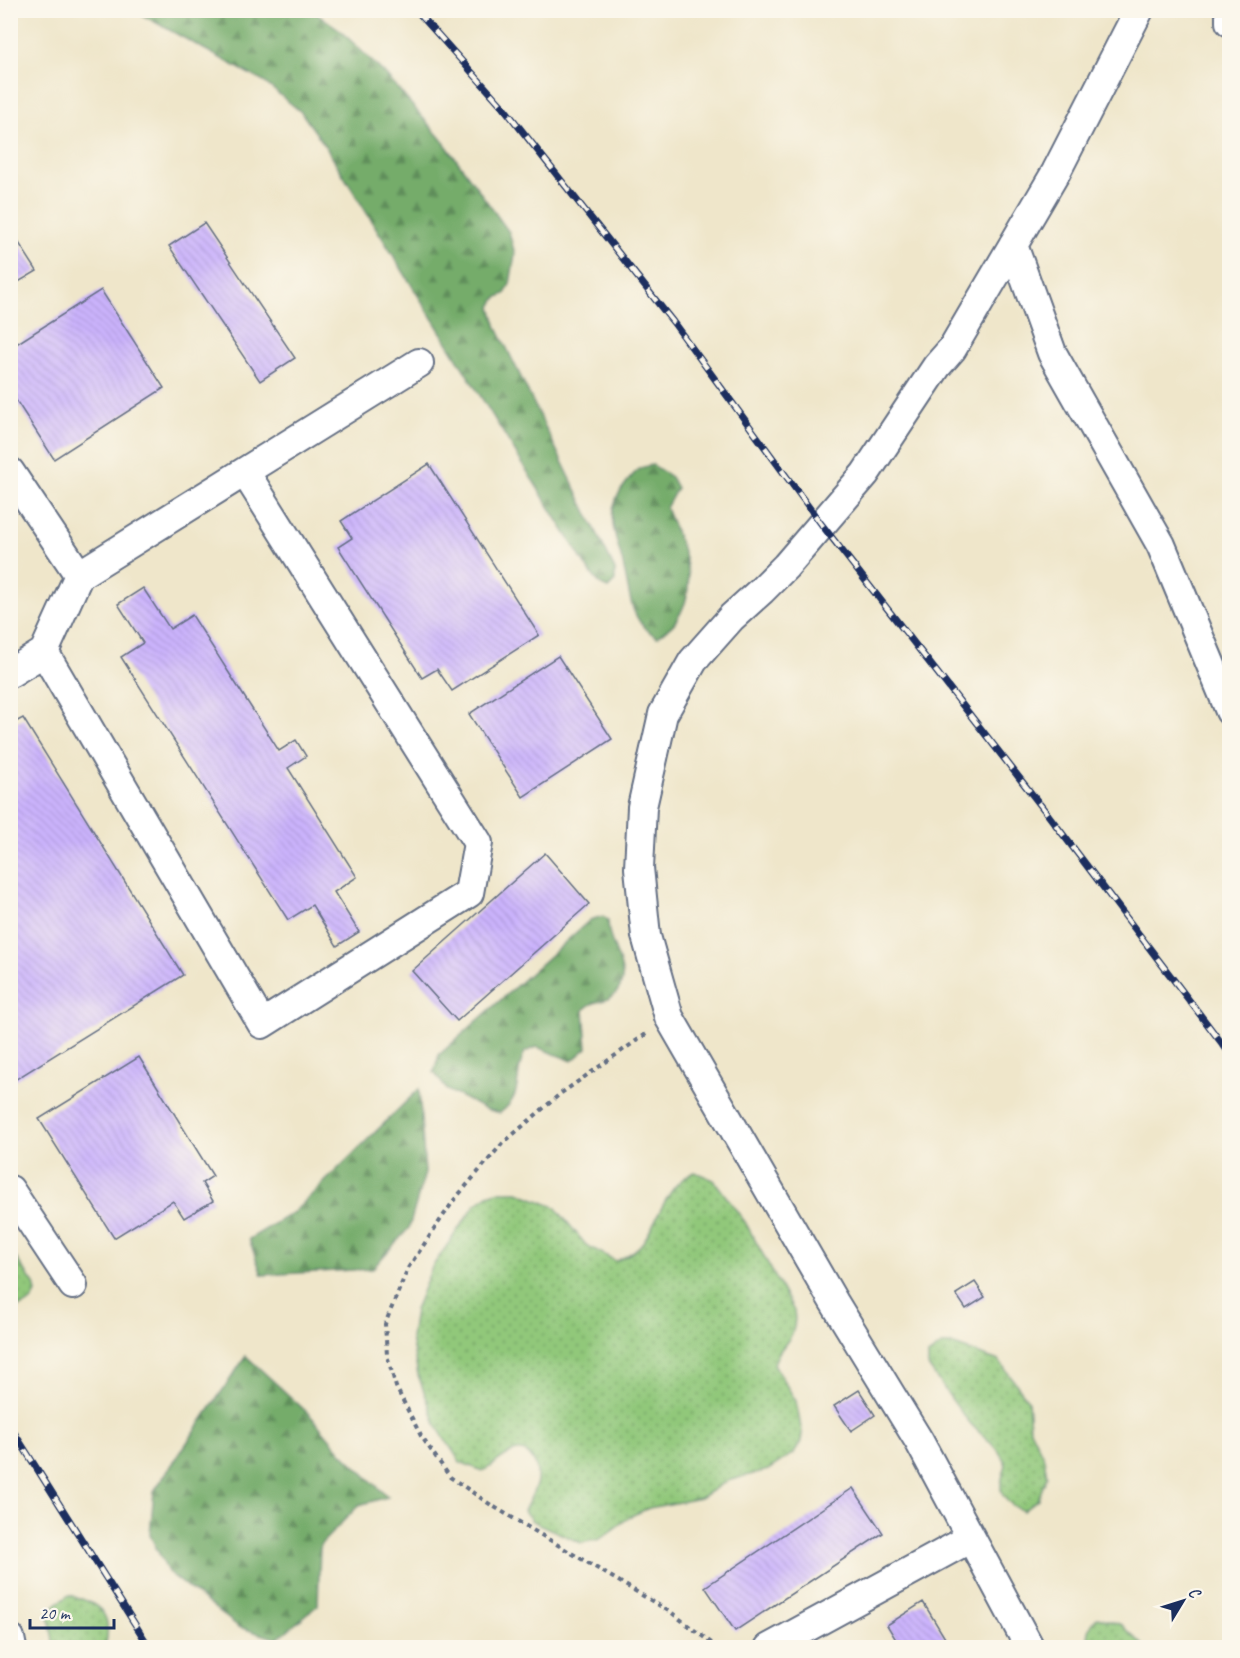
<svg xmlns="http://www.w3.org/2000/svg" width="1240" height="1658" viewBox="0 0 1240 1658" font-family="Caveat,sans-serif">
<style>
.green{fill:url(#green-dots);stroke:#567c6c;stroke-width:1.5}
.forest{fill:url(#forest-firs);stroke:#486e64;stroke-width:1.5}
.building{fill:url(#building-back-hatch)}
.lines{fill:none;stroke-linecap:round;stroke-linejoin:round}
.minor-casing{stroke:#656f84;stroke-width:32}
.path{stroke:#656f84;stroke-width:4;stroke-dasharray:4.5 4.5;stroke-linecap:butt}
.minor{stroke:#fff;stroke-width:28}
.rail-casing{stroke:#1b2f5e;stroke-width:7}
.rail{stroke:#fbf7ec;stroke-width:4.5;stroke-dasharray:14;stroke-linecap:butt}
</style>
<defs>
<pattern id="green-dots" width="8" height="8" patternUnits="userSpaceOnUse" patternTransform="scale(1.5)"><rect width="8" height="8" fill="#91c87a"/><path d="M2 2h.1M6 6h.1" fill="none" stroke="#76a367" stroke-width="1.8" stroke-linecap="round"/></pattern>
<pattern id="forest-firs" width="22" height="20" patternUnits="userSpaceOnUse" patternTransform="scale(1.5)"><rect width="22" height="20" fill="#74ac6a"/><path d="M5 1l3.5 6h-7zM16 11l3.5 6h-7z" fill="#5e8c5a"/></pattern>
<pattern id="building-back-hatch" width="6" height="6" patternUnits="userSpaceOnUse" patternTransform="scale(1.5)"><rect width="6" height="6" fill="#cbb3fc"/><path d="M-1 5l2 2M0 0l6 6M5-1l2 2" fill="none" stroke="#ae9ada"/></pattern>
</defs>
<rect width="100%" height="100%" fill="#fbf7ec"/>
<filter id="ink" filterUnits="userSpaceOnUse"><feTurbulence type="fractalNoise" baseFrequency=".0167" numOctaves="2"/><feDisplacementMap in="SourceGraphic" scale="12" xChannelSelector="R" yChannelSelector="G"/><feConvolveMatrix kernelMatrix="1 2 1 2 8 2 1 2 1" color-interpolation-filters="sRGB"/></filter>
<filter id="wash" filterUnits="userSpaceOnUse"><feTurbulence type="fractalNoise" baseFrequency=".008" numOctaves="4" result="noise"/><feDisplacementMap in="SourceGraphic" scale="24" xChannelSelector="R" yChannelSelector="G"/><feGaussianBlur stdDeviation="1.35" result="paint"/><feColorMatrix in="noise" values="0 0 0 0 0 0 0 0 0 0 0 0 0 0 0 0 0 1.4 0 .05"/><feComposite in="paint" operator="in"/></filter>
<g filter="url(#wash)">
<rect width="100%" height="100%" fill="#efe6ca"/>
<!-- green -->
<path class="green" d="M695 1172 714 1180 745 1222 794 1311C799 1342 778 1343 774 1365L796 1401 802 1433 801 1442 795 1452 768 1470 727 1481 700 1498 649 1508 631 1516 600 1539 581 1543 532 1521 524 1511C528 1503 533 1494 536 1485 541 1469 531 1444 511 1453 500 1457 493 1467 482 1471L460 1462 437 1427 418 1375 411 1338 415 1310 432 1267 475 1205 488 1195 497 1192H518L555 1207 586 1245 616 1261C625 1257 637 1251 643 1242 659 1220 666 1183 695 1172Z
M11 1251 34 1284 36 1293C31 1305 23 1306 11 1309Z
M942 1345H954L999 1361 1028 1400 1030 1429 1044 1458 1047 1476 1038 1499 1023 1511C998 1499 997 1490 1006 1465 995 1440 986 1441 970 1423 955 1406 942 1385 928 1366V1355Z
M69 1595C100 1603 114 1614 105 1647H54L49 1616 56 1604Z
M1098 1617 1122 1625 1145 1647H1090C1086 1636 1089 1625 1098 1617Z"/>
<!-- forest -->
<path class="forest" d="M135 11H313L339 29 385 74 443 141 509 232 515 254 510 284 505 294 496 298 491 307 497 328 615 570V581L608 588 601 585 589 571 324 144 301 112 264 82Z
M653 465 671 477 677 488 666 508C681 546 703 584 675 622 671 628 663 632 657 637 629 621 631 597 624 569 617 534 600 514 627 482 637 470 638 467 653 465Z
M603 916 608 920C608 927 609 933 611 939 617 957 632 980 613 996 605 1003 591 1000 584 1010L587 1048 572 1061 537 1047 525 1052C512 1077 526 1093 500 1113L485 1109 447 1090 434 1072 439 1055 590 920Z
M419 1089 425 1173 409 1228 372 1269 262 1275 249 1239 294 1212Z
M246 1356 309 1414 342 1453 388 1497 359 1505 320 1545 318 1605 277 1639 239 1627 168 1572 150 1535 154 1491Z"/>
<g id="blocks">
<!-- building -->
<path class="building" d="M204 223 295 358 260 381 169 246Z
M10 229 37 271 10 287Z
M101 290 164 388 54 459 10 391V348Z
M429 464 539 635 452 691 437 669 422 678 338 547 352 538 341 521Z
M143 588 170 629 192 615 279 751 296 740 306 756 288 768 357 877 334 892 359 932 337 946 312 905 288 920 121 657 143 643 118 604Z
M558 656 612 739 523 797 469 714Z
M23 718 183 975 10 1083V725Z
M545 853 589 904 457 1021 412 971Z
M139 1057 213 1176 202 1183 213 1201 184 1218 173 1201 114 1238 39 1119Z
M975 1282 985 1297 966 1309 956 1294Z
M859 1390 875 1415 851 1431 834 1406Z
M853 1488 883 1533 735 1631 705 1587Z
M923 1602 951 1648H901L887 1625Z"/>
</g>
</g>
<g filter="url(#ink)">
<use href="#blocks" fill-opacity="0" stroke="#656f84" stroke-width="1.5"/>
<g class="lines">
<defs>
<path id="minor" d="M1230 13V22
M1013 245 1052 353 1161 545 1230 711
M10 472 79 575
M245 472 478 843 469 893 262 1024 44 652 79 575 419 363
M10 673 44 652
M10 1190 73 1285
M10 1638 12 1648
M769 1648 971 1538
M1030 1648 919 1441 834 1302 669 1017 646 936 639 868 642 807 663 714 693 661 732 617 762 590 786 566 865 474 937 366 952 349 1056 172 1139 10"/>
</defs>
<!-- minor casing -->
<use href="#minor" class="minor-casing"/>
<!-- path -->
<path class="path" d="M646 1034 560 1094 502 1144 454 1200 408 1268 385 1324 387 1355 396 1387 421 1436 450 1477 491 1505 672 1613 718 1648"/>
<!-- minor -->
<use href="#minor" class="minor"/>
<defs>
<path id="rail" d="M416 10 504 108 673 322 822 525 1049 816 1230 1054
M10 1426 150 1648"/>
</defs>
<!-- rail casing -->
<use href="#rail" class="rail-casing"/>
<!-- rail -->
<use href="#rail" class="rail"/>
</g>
</g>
<!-- margin -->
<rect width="1240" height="1658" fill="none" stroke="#fbf7ec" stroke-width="36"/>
<!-- north arrow -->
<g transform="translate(1183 1601) rotate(52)" stroke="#fbf7ec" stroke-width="4.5" paint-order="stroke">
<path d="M0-4.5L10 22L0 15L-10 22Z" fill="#1b2f5e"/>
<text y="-9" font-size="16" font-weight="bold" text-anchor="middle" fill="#1b2f5e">С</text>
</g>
<!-- scale -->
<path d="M30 1619v9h84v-9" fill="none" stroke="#1b2f5e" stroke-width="3"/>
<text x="39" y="1619" font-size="18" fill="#1b2f5e" stroke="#fbf7ec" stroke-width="4.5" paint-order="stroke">20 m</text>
</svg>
